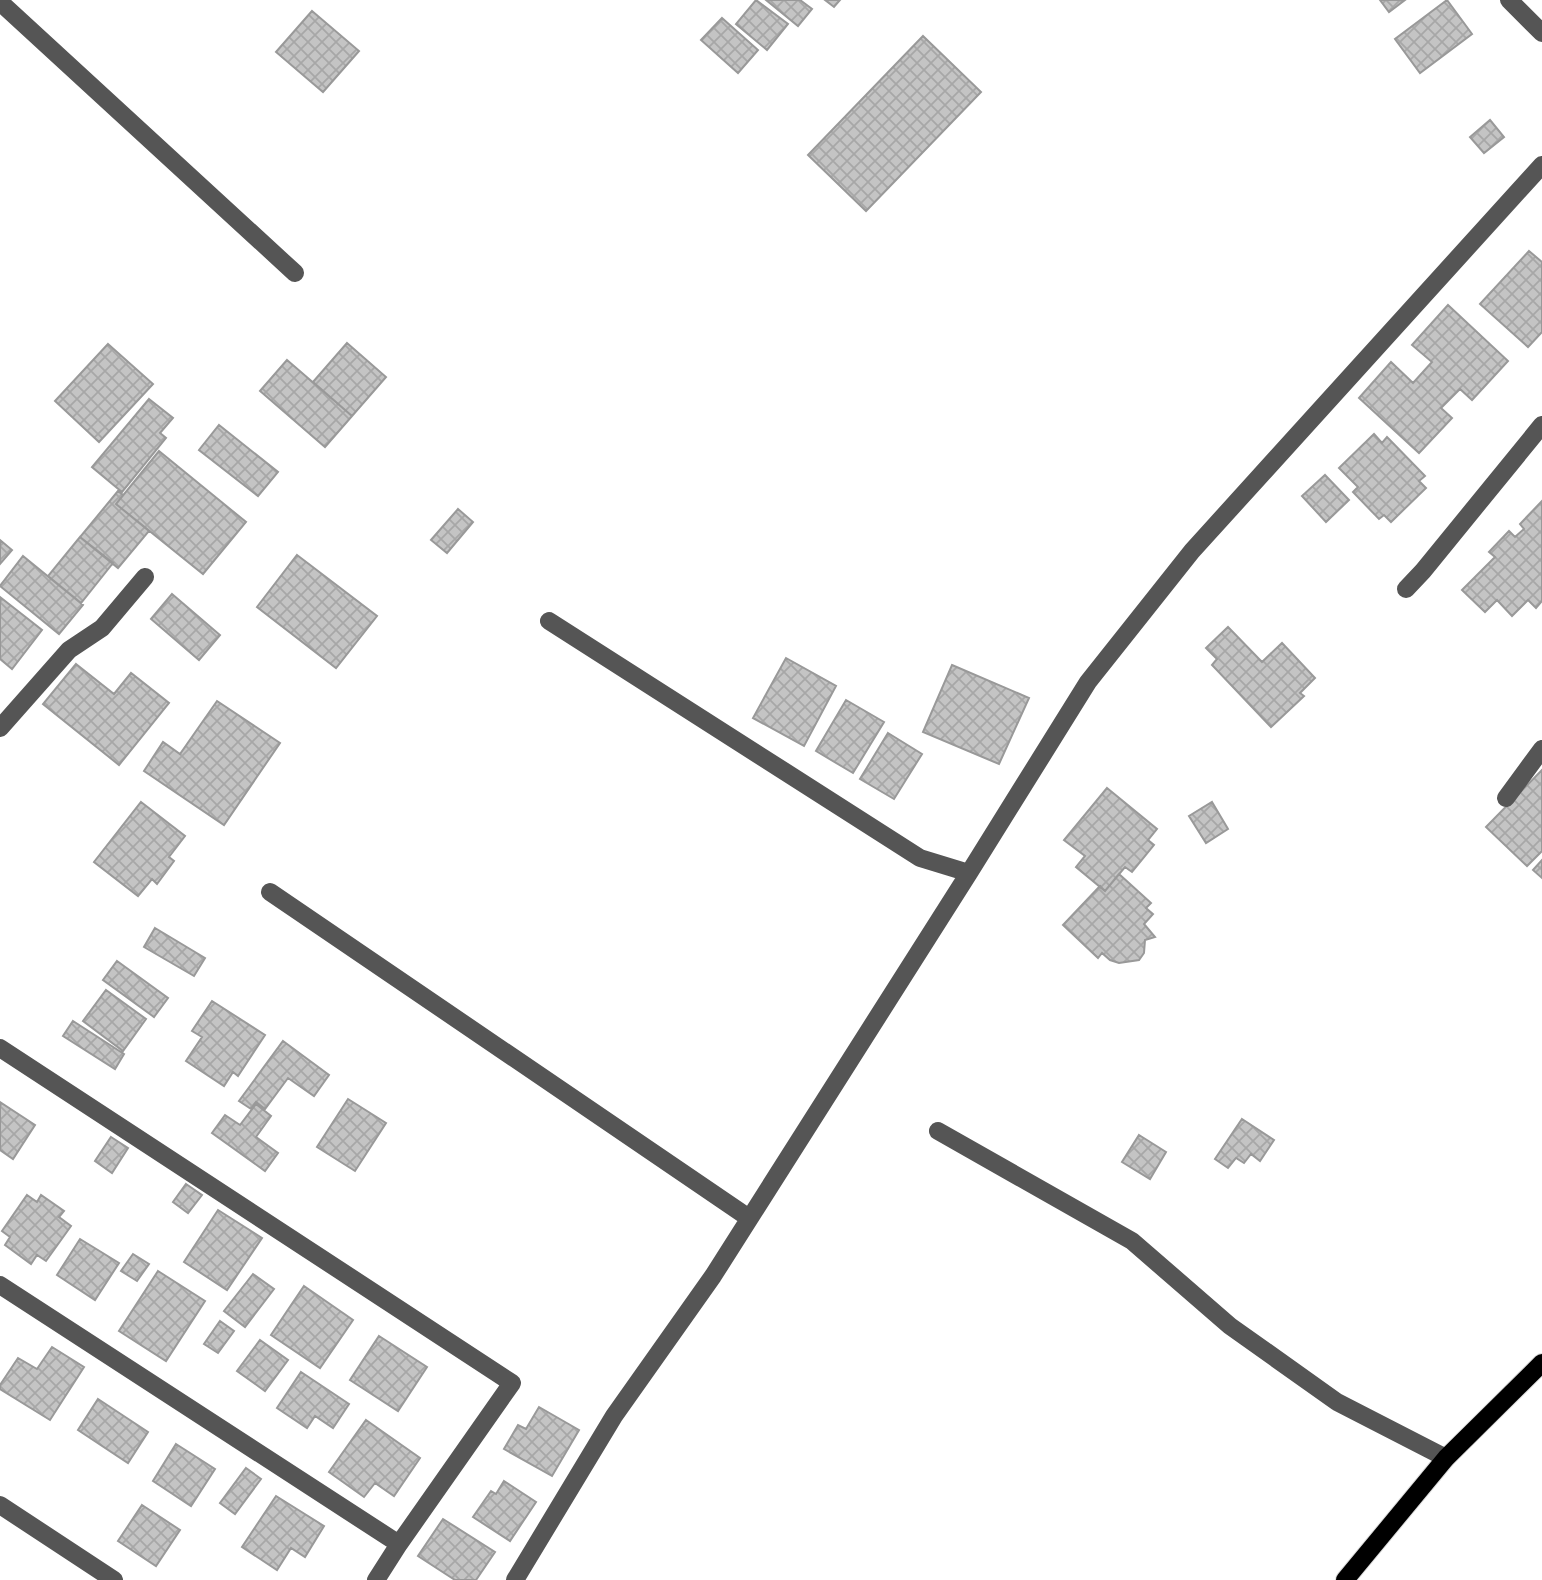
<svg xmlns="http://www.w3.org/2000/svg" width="1542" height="1580" viewBox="0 0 1542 1580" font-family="Raleway,sans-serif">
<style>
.building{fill:url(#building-cross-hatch);stroke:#999;stroke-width:2}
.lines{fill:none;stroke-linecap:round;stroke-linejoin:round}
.major-casing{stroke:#dbdbdb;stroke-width:20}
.minor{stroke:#555;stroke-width:18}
.major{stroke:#000;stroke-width:18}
</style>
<defs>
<pattern id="building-cross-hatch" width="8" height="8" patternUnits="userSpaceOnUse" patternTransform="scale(1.75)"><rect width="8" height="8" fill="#c4c4c4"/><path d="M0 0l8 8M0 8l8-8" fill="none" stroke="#a7a7a7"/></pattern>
</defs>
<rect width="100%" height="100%" fill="#fff"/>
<!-- building -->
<path class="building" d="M756 0 788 24 767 50 736 24Z
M766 0H800L812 9 798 26Z
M825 0H840L834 7Z
M1380 0H1405L1389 12Z
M1447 0 1472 34 1420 73 1395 39Z
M312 11 359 51 323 92 276 52Z
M722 18 758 50 738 73 701 40Z
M923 36 981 92 866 211 808 155Z
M1490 120 1504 137 1484 153 1470 137Z
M1529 251 1542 262V332L1528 347 1480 304Z
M1448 305 1508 361 1472 400 1460 389 1441 408 1452 418 1419 453 1359 398 1391 362 1413 383 1432 362 1412 345Z
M347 343 386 377 352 416 313 382Z
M108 344 153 384 99 442 55 401Z
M287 360 352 416 325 447 260 391Z
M149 399 173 418 160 433 166 438 122 492 92 467Z
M219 425 278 472 258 496 199 450Z
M1374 434 1382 443 1387 437 1425 476 1419 481 1426 488 1391 522 1384 515 1379 519 1353 492 1358 487 1339 468Z
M159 451 246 522 203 574 116 504Z
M1325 475 1349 500 1326 522 1302 496Z
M118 491 123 495 116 504 149 531 118 568 80 537Z
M1542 501V601L1536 608 1528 600 1512 616 1497 600 1485 612 1462 590 1495 557 1489 552 1509 531 1515 537 1524 529 1520 524Z
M458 509 473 522 447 553 431 540Z
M80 537 113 563 81 603 48 576Z
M0 540 12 550 0 564Z
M297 555 377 616 336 668 257 607Z
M23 556 83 605 59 634 0 586Z
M172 594 220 635 199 660 151 619Z
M0 597 42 630 12 669 0 659Z
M1228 627 1262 662 1282 643 1315 678 1300 693 1304 696 1271 727 1212 665 1217 659 1206 648Z
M786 658 836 686 804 746 753 718Z
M76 664 114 694 131 673 169 703 119 765 43 704Z
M952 665 1029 698 999 764 923 732Z
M846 700 884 722 853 773 816 751Z
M217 701 280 743 224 825 144 771 163 742 180 754Z
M888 733 922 754 894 799 860 779Z
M1542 770V851L1527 866 1486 827Z
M1107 788 1157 829 1148 840 1154 845 1132 872 1125 867 1105 891 1076 867 1085 856 1064 840Z
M141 802 185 836 169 857 174 861 157 884 152 879 138 896 94 862Z
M1212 802 1228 829 1206 843 1189 816Z
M1542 860V878L1533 870Z
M1119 874 1151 903 1146 908 1153 914 1144 924 1155 937 1145 940 1144 953 1139 960 1119 963 1110 960 1102 953 1098 958 1063 925 1100 886 1105 891Z
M155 928 205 958 194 976 144 947Z
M117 961 168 998 154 1017 103 980Z
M106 990 146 1019 123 1051 83 1021Z
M212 1001 265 1035 238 1076 233 1072 224 1086 186 1061 202 1037 192 1031Z
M73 1021 124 1054 115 1069 63 1036Z
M283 1041 329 1075 314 1096 288 1078 265 1109 256 1102 251 1109 239 1101Z
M348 1099 386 1123 355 1171 317 1147Z
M0 1102 35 1125 13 1159 0 1150Z
M256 1104 271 1116 256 1137 278 1153 265 1171 212 1133 225 1115 240 1125Z
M1242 1119 1274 1140 1260 1161 1251 1154 1244 1163 1236 1158 1228 1168 1215 1159Z
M1139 1135 1166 1152 1150 1179 1122 1162Z
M111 1137 128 1148 112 1173 95 1161Z
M186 1184 202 1195 188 1213 173 1202Z
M27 1195 37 1202 41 1195 64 1211 59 1217 71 1226 46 1261 37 1255 31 1264 5 1245 10 1237 2 1231Z
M218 1210 262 1238 227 1290 184 1262Z
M80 1239 119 1263 95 1300 57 1275Z
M133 1254 149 1264 137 1281 121 1271Z
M158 1271 205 1301 166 1361 119 1331Z
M253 1274 274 1289 245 1327 224 1311Z
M304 1286 353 1320 320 1368 271 1335Z
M220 1321 234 1331 218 1353 204 1344Z
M379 1336 427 1367 398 1411 350 1380Z
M260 1340 288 1360 265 1391 237 1371Z
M52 1347 84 1367 50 1420 0 1389V1385L18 1358 37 1369Z
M301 1372 349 1404 333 1428 315 1416 307 1428 277 1408Z
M98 1399 148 1432 128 1463 78 1430Z
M539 1407 579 1430 552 1476 504 1449 518 1425 526 1429Z
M366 1420 420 1458 394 1496 375 1483 364 1497 329 1472Z
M176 1444 215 1469 191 1506 153 1481Z
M246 1468 261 1479 235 1514 220 1503Z
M504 1481 536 1502 510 1541 473 1517 491 1491 496 1494Z
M276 1496 324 1526 305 1557 291 1548 277 1570 242 1547Z
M142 1505 180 1530 156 1566 118 1541Z
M443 1519 495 1552 476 1580H455L418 1556Z"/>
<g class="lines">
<defs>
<path id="major" d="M1345 1580 1446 1458 1542 1363"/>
</defs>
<!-- major casing -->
<use href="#major" class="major-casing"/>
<!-- minor -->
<path class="minor" d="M1509 0 1542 33
M0 2 295 273
M1406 589 1423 571 1542 425
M549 621 920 858 969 873
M0 728 69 650 102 628 145 577
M1506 798 1542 749
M270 892 749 1218
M0 1048 512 1383 399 1544 376 1580
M938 1131 1132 1241 1230 1326 1337 1402 1446 1458
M0 1285 399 1544
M0 1505 114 1580
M515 1580 614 1416 713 1276 969 873 1088 682 1192 551 1542 165"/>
<!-- major -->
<use href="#major" class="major"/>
</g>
</svg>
